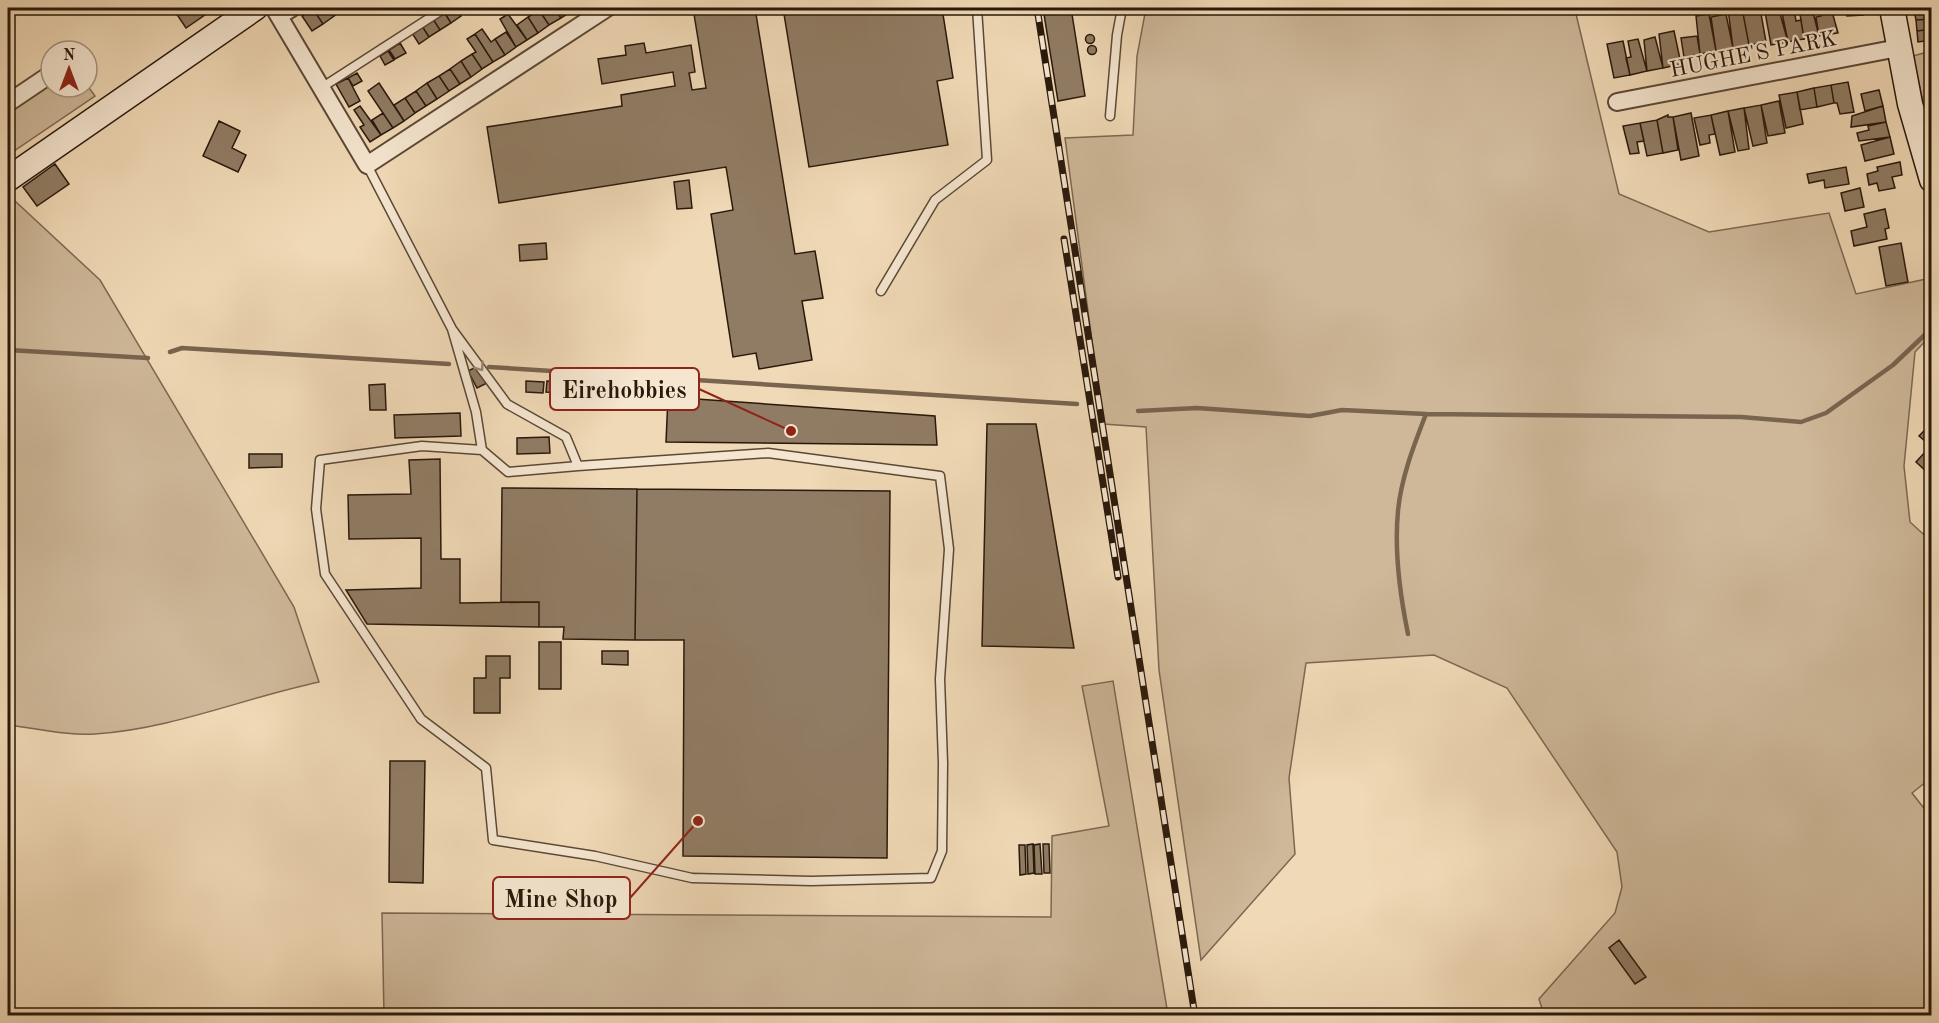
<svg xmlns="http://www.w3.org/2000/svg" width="1939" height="1023" viewBox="0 0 1939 1023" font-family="'Old Standard TT',serif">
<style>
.green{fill:#ceb899;stroke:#7c6852;stroke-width:1.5}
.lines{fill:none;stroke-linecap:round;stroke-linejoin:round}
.stream{stroke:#78644f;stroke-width:4.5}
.building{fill:#907c64;stroke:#29180b;stroke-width:1.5}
.service-casing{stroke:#5b4836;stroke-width:11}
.minor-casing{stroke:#5b4836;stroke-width:20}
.secondary-casing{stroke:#29180b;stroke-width:27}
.service{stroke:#f5e6d0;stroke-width:8}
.minor{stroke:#f5e6d0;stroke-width:16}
.secondary{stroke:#f5e6d0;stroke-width:24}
.rail-casing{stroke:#29180b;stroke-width:7}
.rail{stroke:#f5e6d0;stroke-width:4.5;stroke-dasharray:14;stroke-linecap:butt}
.oneway{stroke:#998977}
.labels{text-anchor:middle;stroke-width:4.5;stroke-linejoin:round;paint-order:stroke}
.street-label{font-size:22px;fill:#29180b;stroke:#f5e6d0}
.leader{fill:none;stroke:#8f2418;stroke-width:2}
.callout-dot{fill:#8f2418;stroke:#f5e6d0;stroke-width:2}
.callout{fill:#f5e6d0;stroke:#8f2418;stroke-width:2}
.callout-label{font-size:24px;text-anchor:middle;font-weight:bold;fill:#29180b}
</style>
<rect width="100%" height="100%" fill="#f0d9b6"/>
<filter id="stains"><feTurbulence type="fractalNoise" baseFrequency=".00333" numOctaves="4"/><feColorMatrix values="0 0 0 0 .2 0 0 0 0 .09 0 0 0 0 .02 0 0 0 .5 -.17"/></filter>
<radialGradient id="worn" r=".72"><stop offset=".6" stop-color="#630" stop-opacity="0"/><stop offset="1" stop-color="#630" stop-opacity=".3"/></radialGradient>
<!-- green -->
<path class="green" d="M1146 8H1578L1576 14 1619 194 1709 232 1829 213 1856 294 1931 278V335L1915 352 1904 466 1910 522 1932 542 1931 778 1912 793 1931 817V1015H1544L1539 999 1615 913 1622 887 1617 852 1507 688 1434 655 1306 663 1289 778 1295 854 1201 960 1159 670 1146 427 1103 424 1065 138 1133 135 1137 56Z
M1931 51V139L1913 56Z
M51 81V87L87 85 95 96 8 155V110Z
M15 201 100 280 294 607 319 682C244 698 172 729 95 734 67 736 35 728 8 725V206Z
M1113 681 1168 1015H384L382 913 1051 917 1052 836 1109 826 1082 686Z"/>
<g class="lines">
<!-- stream -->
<path class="stream" d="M8 350 148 358
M170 352 182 348 449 364
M489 367 1077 404
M1138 411 1197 408 1310 416 1342 410 1426 414 1741 417 1801 422 1826 413 1893 365 1932 328
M1408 634C1400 595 1394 552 1398 511 1401 478 1414 445 1426 414"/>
</g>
<!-- building -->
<path class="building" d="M185 8H215L186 28 176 13Z
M328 8H344L345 9 334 16Z
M328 8 334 16 323 24 313 9Z
M451 8H456L461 16 451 23 444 12Z
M543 8H554L561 18 549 25 539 10Z
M554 8H570L572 11 561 18Z
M693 8H755L795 254 815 251 823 298 802 301 812 360 759 369 756 353 733 357 711 214 733 210 726 167 499 203 487 127 622 106 621 95 675 86 673 72 602 84 598 59 626 55 625 46 644 43 646 53 691 45 695 72 689 73 692 90 706 88Z
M783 8H942L953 78 937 81 948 145 809 167Z
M1043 8H1071L1085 96 1058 101Z
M1742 8 1749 45 1733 48 1728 9Z
M1742 8H1760L1766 42 1749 45Z
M1781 8H1794L1796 21 1801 20 1804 39 1788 42Z
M1799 8H1812L1819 36 1804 39Z
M1819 8H1831L1838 33 1819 36 1816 17 1821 16Z
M1846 8H1863V15L1847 16Z
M1932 8V19L1916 20 1914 10Z
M313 9 323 24 312 31 302 16Z
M539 10 549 25 538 33 528 17Z
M1779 10 1788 42 1771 45 1765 12Z
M444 12 451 23 440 30 433 19Z
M508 14 527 40 516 47 500 19Z
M1709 14 1716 51 1700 54 1696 16Z
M1726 14 1733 48 1716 51 1711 17Z
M528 17 538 33 527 40 517 25Z
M433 19 440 30 429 37 422 26Z
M1932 19V29L1917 31 1916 20Z
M422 26 429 37 419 44 412 33Z
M482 29 491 42 495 39 505 55 493 62 475 34Z
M1932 29V40L1918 42 1917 31Z
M1674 31 1681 64 1663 68 1659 34Z
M506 32 516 47 505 55 495 39Z
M475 34 493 62 482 69 472 54 476 52 467 39Z
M1085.5 39a4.5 4.5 0 1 1 9 0a4.5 4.5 0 1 1-9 0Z
M1697 36 1700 54 1684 57 1681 38Z
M1655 37 1663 68 1647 71 1644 40Z
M1638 39 1647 71 1630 75 1626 58 1631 57 1628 41Z
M1623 41 1630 75 1614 78 1607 44Z
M400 43 406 53 395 59 389 50Z
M1087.5 50a4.5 4.5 0 1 1 9 0a4.5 4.5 0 1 1-9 0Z
M388 51 394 60 385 65 380 56Z
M472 54 482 69 471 77 461 61Z
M461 61 471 77 460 84 450 69Z
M450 69 460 84 449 91 439 76Z
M357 73 362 81 353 86 348 78Z
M439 76 449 91 437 99 427 83Z
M348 78 360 101 349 107 336 84Z
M1848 82 1854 112 1840 114 1837 103H1834L1831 85Z
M379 83 404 121 393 128 368 91Z
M427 83 437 99 426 106 416 91Z
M1831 85 1834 103 1817 107 1814 88Z
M1814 88 1817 107 1800 110 1797 92Z
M1879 90 1883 106 1865 111 1861 94Z
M416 91 426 106 415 113 405 98Z
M1797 92 1803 124 1786 128 1779 95Z
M405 98 415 113 404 121 394 105Z
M1779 101 1785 133 1768 136 1761 105Z
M1761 105 1767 143 1753 146 1744 108Z
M360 106 381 135 370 142 360 127 364 125 354 110Z
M1883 106 1886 122 1851 127 1852 116Z
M1744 108 1749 149 1738 151 1728 111Z
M1728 111 1735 152 1720 155 1711 115Z
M383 113 393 128 381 135 372 120Z
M1691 113 1699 156 1681 160 1673 117Z
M1668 115V117H1673L1678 150 1663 153 1657 120Z
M1711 115 1715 134 1709 135 1710 143 1700 145 1694 118Z
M1657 120 1663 153 1647 156 1640 123Z
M219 121 240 131 232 148 246 155 238 172 203 156Z
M1886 122 1890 137 1859 141 1857 133 1869 130 1868 126Z
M1640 123 1644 141 1637 142 1639 153 1630 154 1623 126Z
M1890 137 1894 154 1865 161 1861 145Z
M1900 162 1902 175 1892 177 1895 188 1879 191 1877 183 1869 185 1867 174 1878 171 1877 167Z
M55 164 69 184 37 206 23 187Z
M1846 167 1849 184 1825 188 1824 180 1809 183 1807 174Z
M689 180 692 208 677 209 674 182Z
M1860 188 1864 207 1845 211 1841 193Z
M1885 209 1889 228 1885 229 1887 239 1854 246 1851 231 1867 227 1864 214Z
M546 243 547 259 520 261 519 245Z
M1901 243 1908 282 1886 286 1879 247Z
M478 366 487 383 477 388 468 371Z
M526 381 544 382 543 393 526 392Z
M547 381 591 384 590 396 546 392Z
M385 384 386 410H370L369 385Z
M668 397 935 416 937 445 666 442Z
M460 413 461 436 395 438 394 415Z
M987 424H1036L1074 648 982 646Z
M1930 425 1932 426V447L1919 436Z
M549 437 550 453 517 454V438Z
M1927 450 1932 454V469L1928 473 1916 462Z
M249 454H282V467L249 468Z
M440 459 441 559H460V603L539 602V627L367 624 346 590 421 588V538L349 539 348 495 411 494 409 460Z
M502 488 637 489 635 640 563 639 564 627H539V602H501Z
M637 489 890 491 887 858 683 856 684 640H635Z
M539 642H561V689H539Z
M602 651H628V665L602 664Z
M486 656H510V678H500V713H474V678H486Z
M390 761H425L423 883 389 882Z
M1033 844 1034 873 1028 874 1027 845Z
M1040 844 1042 874H1035L1034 845Z
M1043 844H1049L1050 873H1044Z
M1019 845H1025L1026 874 1020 875Z
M1619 940 1646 977 1635 984 1609 948Z"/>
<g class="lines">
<defs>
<path id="service" d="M321 88 445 8
M1110 116 1117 35 1122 8
M367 165 452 329 507 404 566 437 578 466 508 472 482 450 476 412 452 329
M881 291 935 200 987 160 977 8
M482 450 422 446 320 460 316 509 325 574 421 719 486 768 493 840 595 856 692 878 811 881 931 878 942 851 943 763 940 679 949 549 940 476 768 453 578 466"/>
<path id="minor" d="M274 8 367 165 607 8
M279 16 292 8
M1617 102 1898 48
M8 103 51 74"/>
<path id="secondary" d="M1892 8 1910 104 1932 180
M8 179 255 8"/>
</defs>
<!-- service casing -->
<use href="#service" class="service-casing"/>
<!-- minor casing -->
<use href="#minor" class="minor-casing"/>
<!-- secondary casing -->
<use href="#secondary" class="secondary-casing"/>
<!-- service -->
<use href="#service" class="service"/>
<!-- minor -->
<use href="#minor" class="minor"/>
<!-- secondary -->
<use href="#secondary" class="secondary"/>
<defs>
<path id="rail" d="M1037 8 1195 1016
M1064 239 1118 577"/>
</defs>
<!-- rail casing -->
<use href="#rail" class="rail-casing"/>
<!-- rail -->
<use href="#rail" class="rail"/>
</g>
<!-- one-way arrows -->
<defs><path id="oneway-chevron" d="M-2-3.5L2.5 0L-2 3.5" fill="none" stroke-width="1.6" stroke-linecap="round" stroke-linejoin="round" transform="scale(1.5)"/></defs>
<use class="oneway" href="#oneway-chevron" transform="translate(480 367) rotate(54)"/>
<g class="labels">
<!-- street labels -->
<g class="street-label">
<text transform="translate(1753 53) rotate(-11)" y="8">HUGHE'S PARK</text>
</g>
</g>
<!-- callouts -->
<path class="leader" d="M791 431L699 389M698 821L630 898"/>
<g class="callout-dot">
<circle cx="791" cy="431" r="6"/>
<circle cx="698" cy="821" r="6"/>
</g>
<g class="callout">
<rect x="550" y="368" width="149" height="42" rx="6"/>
<rect x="493" y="877" width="137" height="42" rx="6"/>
</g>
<g class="callout-label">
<text x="624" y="398">Eirehobbies</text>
<text x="561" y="907">Mine Shop</text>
</g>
<!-- margin -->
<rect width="1939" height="1023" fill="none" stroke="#f0d9b6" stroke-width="30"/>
<rect x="9" y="9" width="1921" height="1005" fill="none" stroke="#29180b" stroke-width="3"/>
<rect x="15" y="15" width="1909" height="993" fill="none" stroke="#29180b" stroke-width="1.5"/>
<!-- north arrow -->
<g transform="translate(69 69)"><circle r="28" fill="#f5e6d0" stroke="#a39481" stroke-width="1.5"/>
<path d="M0-4.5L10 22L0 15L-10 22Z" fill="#8f2418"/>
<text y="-9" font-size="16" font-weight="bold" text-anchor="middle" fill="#29180b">N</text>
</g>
<rect width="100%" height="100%" filter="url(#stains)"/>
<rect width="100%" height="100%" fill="url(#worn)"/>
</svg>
